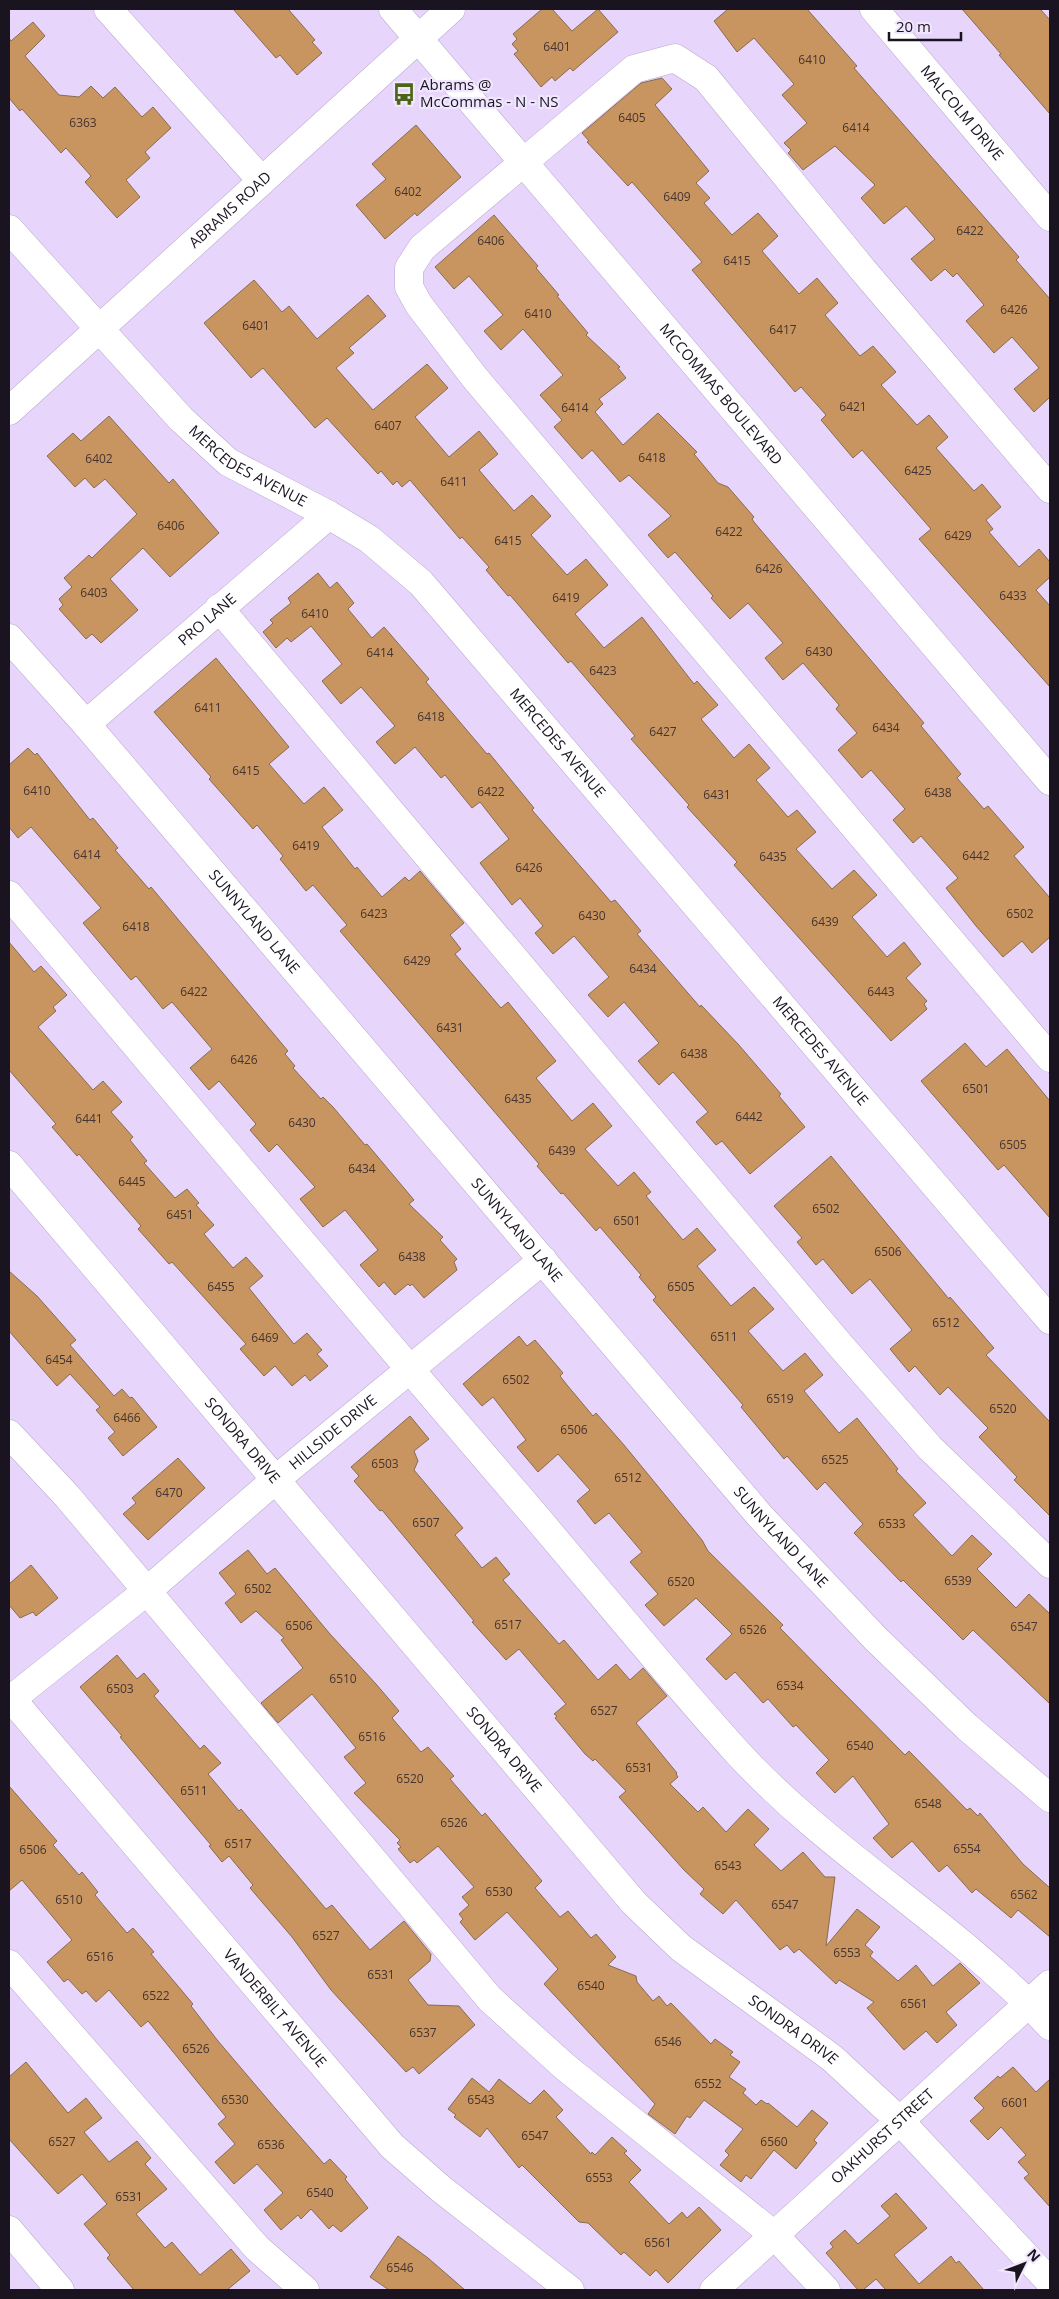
<svg xmlns="http://www.w3.org/2000/svg" width="1059" height="2299" viewBox="0 0 1059 2299" font-family="'Open Sans',sans-serif">
<style>
.building{fill:#c89560;stroke:#886b4f}
.lines{fill:none;stroke-linecap:round;stroke-linejoin:round}
.minor-casing{stroke:#baa9ce;stroke-width:29}
.major-casing{stroke:#baa9ce;stroke-width:29}
.minor{stroke:#fff;stroke-width:28}
.major{stroke:#fff;stroke-width:28}
.labels{text-anchor:middle;stroke-width:4.5;stroke-linejoin:round;paint-order:stroke}
.number-label{font-size:12px;fill:#463431}
.poi-label{font-size:15px;fill:#1a1421;stroke:#f0e6fd;text-anchor:start}
.street-label{font-size:15px;fill:#1a1421;stroke:#f0e6fd}
</style>
<rect width="100%" height="100%" fill="#e7d5fc"/>
<!-- building -->
<path class="building" d="M233 9H288L315 40 312 42 322 53 297 75 280 55 276 58Z
M542 9H552L572 31 598 9 618 32 573 71 570 68 555 81 552 77 541 87 514 54 518 51 512 44 517 39 513 34Z
M728 9H807L857 66 854 68 1019 257 1016 260 1050 299V397L1034 412 1014 389 1039 368 1012 337 994 353 966 321 984 305 957 273 953 277 945 269 931 281 911 259 935 239 906 206 884 224 861 198 875 185 835 146 803 170 788 153 791 150 784 143 807 123 782 95 794 84 754 38 737 52 714 21Z
M962 9H1040L1050 20V114L999 55 1001 54Z
M33 22 45 36 25 56 59 95 79 97 91 86 103 98 115 87 142 117 153 107 171 128 145 152 150 158 126 180 140 197 117 218 85 182 91 176 66 148 61 153 22 109 20 111 9 98V38L11 41Z
M662 78 672 89 655 105 709 171 696 183 710 198 704 203 732 235 758 213 778 236 762 251 799 294 817 278 838 303 825 315 860 356 873 346 896 372 881 385 917 425 929 415 948 437 936 448 974 491 982 484 1001 507 986 520 993 529 989 532 1019 567 1039 549 1050 562V577L1036 590 1050 606V687L919 539 931 529 862 450 853 458 821 420 826 415 801 387 795 392 692 270 702 262 632 182 628 186 587 142 589 141 582 133 641 83Z
M416 125 461 177 417 216 415 213 385 239 356 205 386 179 372 164Z
M494 215 538 266 536 268 559 295 557 296 588 333 586 335 620 367 618 368 626 378 599 399 603 404 595 412 623 445 658 413 697 452 694 454 718 483 728 487 754 517 752 519 754 522 924 723 921 726 961 774 957 778 984 809 988 806 1024 847 1014 856 1050 898V937L1032 953 1022 941 1003 957 976 926 946 888 958 878 921 836 913 843 893 820 905 809 871 770 862 778 838 750 857 733 836 709 839 705 803 663 783 680 765 658 783 643 748 603 730 619 711 598 713 596 675 552 668 558 648 535 671 516 629 475 620 482 592 450 582 459 554 427 562 420 540 395 563 375 523 329 501 350 484 331 503 315 469 276 454 289 435 267Z
M254 280 282 312 289 306 317 339 368 295 386 316 349 348 354 353 336 368 373 410 427 364 448 388 415 417 449 457 479 431 498 454 479 470 514 511 532 495 551 516 531 535 567 575 586 559 608 585 575 614 604 648 642 617 694 684 697 681 718 705 701 719 734 758 749 744 770 768 756 780 788 817 797 810 816 832 796 849 832 889 854 870 877 895 852 917 887 957 904 942 921 964 906 978 927 1001 924 1004 927 1009 891 1041 734 865 737 862 687 807 689 805 631 739 635 736 571 661 568 663 510 595 508 596 486 570 489 567 462 537 460 539 410 480 402 487 397 481 393 485 381 471 378 474 327 418 315 428 263 368 251 378 204 323Z
M109 416 169 483 173 479 219 533 170 577 143 548 110 579 138 610 101 643 92 634 86 639 59 609 63 605 59 599 72 587 64 578 89 555 92 558 137 514 105 479 94 488 85 478 75 487 47 456 73 433 81 441Z
M318 573 330 588 337 582 354 603 348 609 372 638 384 627 429 679 426 682 487 754 489 753 534 808 532 810 611 902 615 900 641 931 637 934 700 1007 701 1005 738 1044 781 1094 779 1096 805 1127 750 1174 722 1141 716 1145 696 1122 708 1112 673 1072 659 1085 638 1061 659 1043 624 1002 608 1017 588 995 609 977 574 936 553 954 535 933 543 926 520 898 512 905 480 863 509 839 480 802 472 808 445 775 441 778 415 747 395 764 376 742 395 726 361 687 341 704 322 681 342 664 311 626 291 642 287 638 276 648 263 632 273 623 270 620 291 603 288 598Z
M216 658 289 747 269 764 304 804 324 787 343 810 322 827 355 869 357 867 382 897 405 877 409 881 420 871 464 923 450 935 461 949 455 954 501 1008 508 1002 556 1061 536 1078 572 1121 593 1103 612 1126 585 1149 618 1186 634 1172 651 1192 646 1196 683 1240 697 1228 716 1250 697 1266 731 1306 754 1287 774 1309 748 1331 783 1371 805 1353 823 1375 804 1391 839 1433 857 1418 898 1469 896 1471 926 1503 913 1515 952 1556 972 1535 992 1554 977 1569 1016 1608 1029 1594 1050 1614V1704L973 1630 963 1640 903 1580 901 1582 854 1533 863 1524 825 1482 817 1490 787 1456 784 1459 741 1407 743 1405 653 1300 656 1297 639 1277 641 1275 600 1227 596 1231 563 1193 561 1194 537 1166 539 1164 340 931 347 925 313 885 306 891 280 859 283 856 257 825 253 829 209 779 211 777 154 712Z
M28 748 35 755 37 753 90 820 93 818 118 848 115 850 149 889 151 887 288 1051 285 1054 295 1066 293 1068 321 1099 323 1097 333 1107 365 1145 367 1144 414 1200 409 1204 443 1237 440 1240 457 1259 454 1262 457 1270 424 1298 412 1284 410 1286 408 1284 395 1295 384 1282 379 1287 360 1265 378 1250 345 1210 323 1227 300 1199 315 1187 277 1144 269 1152 250 1130 256 1124 219 1081 209 1090 190 1068 212 1049 172 1002 163 1009 136 976 131 980 83 923 101 908 31 827 18 838 9 827V765Z
M9 942 34 972 41 966 67 995 53 1007 56 1011 38 1027 93 1090 103 1081 122 1102 111 1112 133 1137 130 1140 147 1161 144 1163 175 1198 187 1189 199 1203 196 1205 214 1225 204 1234 233 1268 246 1257 263 1276 249 1288 294 1344 307 1333 322 1350 317 1354 328 1366 310 1381 305 1375 292 1386 275 1366 264 1376 240 1349 246 1344 172 1262 169 1264 138 1229 141 1226 79 1154 77 1156 52 1127 56 1124 9 1070Z
M965 1043 986 1067 1007 1049 1050 1101V1218L1004 1165 998 1170 921 1081Z
M831 1156 949 1299 950 1297 994 1348 986 1355 1050 1422V1516L1014 1480 1017 1477 979 1437 988 1428 948 1387 940 1395 915 1366 909 1372 890 1349 912 1330 870 1279 852 1294 823 1259 816 1265 797 1242 802 1238 774 1206Z
M9 1271 37 1296 76 1340 70 1345 114 1396 122 1389 130 1398 132 1397 157 1427 123 1456 108 1438 115 1432 96 1410 100 1407 70 1374 57 1386 9 1331Z
M519 1336 527 1346 535 1340 563 1373 560 1376 567 1385 593 1416 596 1413 624 1445 702 1540 708 1551 783 1625 780 1628 830 1679 905 1755 909 1751 967 1810 970 1808 978 1816 980 1813 1023 1864 1050 1888V1937L1018 1910 1011 1918 976 1889 972 1893 947 1865 939 1872 912 1841 892 1858 873 1838 889 1824 853 1776 835 1793 816 1773 829 1760 796 1725 793 1727 768 1699 763 1703 735 1672 726 1680 706 1659 732 1634 696 1598 664 1626 645 1605 658 1594 630 1562 642 1552 609 1513 595 1524 577 1501 590 1490 558 1454 538 1472 517 1447 526 1440 493 1397 482 1406 463 1384Z
M410 1416 429 1439 414 1451 418 1461 414 1470 463 1528 455 1535 482 1568 496 1557 510 1574 503 1580 559 1644 564 1640 598 1680 616 1664 630 1680 643 1668 667 1696 636 1723 677 1773 676 1774 678 1777 670 1784 698 1812 703 1807 726 1832 748 1809 769 1829 754 1845 781 1871 803 1852 825 1877H835L826 1946 857 1909 880 1927 865 1945 873 1952 870 1956 898 1981 916 1965 933 1986 960 1963 980 1983 946 2012 957 2025 937 2043 926 2031 904 2050 867 2008 874 2002 839 1980 836 1984 799 1949 794 1953 787 1945 780 1950 736 1900 723 1914 700 1894 704 1889 684 1870 619 1797 626 1791 595 1759 593 1761 585 1754 555 1718 557 1716 554 1714 566 1704 519 1649 506 1660 472 1622 474 1621 382 1510 380 1511 354 1481 359 1476 351 1467Z
M178 1458 205 1488 148 1540 123 1514 136 1503 132 1498Z
M248 1550 267 1574 275 1568 330 1634 376 1684 399 1711 392 1718 421 1752 428 1747 454 1776 450 1779 482 1816 485 1813 542 1881 535 1888 560 1917 568 1911 591 1938 596 1934 616 1957 608 1965 636 1976 637 1982 653 2001 659 1996 667 2006 671 2003 711 2044 715 2039 733 2052 730 2055 740 2062 729 2077 746 2089 743 2093 756 2105 761 2100 767 2104 768 2103 797 2127 812 2110 828 2123 814 2140 817 2143 796 2169 774 2150 751 2179 746 2175 741 2182 720 2165 729 2155 725 2151 743 2129 704 2100 690 2118 687 2116 675 2134 648 2114 655 2104 544 1984 558 1969 507 1912 475 1940 460 1922 463 1919 459 1914 469 1905 462 1897 474 1887 438 1846 417 1863 414 1860 410 1863 398 1849 401 1847 397 1843 400 1840 354 1793 366 1783 344 1757 356 1748 312 1694 278 1723 261 1703 303 1668 281 1640 284 1638 256 1611 241 1623 225 1603 236 1594 219 1573Z
M31 1565 58 1598 36 1616 33 1612 20 1618 9 1605V1584Z
M117 1655 137 1679 144 1673 159 1691 154 1696 200 1749 204 1745 221 1763 208 1774 239 1811 241 1809 326 1909 332 1905 370 1950 404 1921 431 1954 430 1961 408 1980 428 2005 459 2006 475 2025 419 2074 413 2067 406 2072 331 1990 292 1937 250 1888 253 1885 229 1856 222 1862 209 1846 211 1845 120 1737 122 1736 80 1687Z
M9 1786 57 1841 53 1845 79 1875 82 1872 98 1892 95 1895 104 1906 127 1933 133 1928 154 1952 151 1954 193 2004 191 2006 218 2041 275 2108 324 2164 330 2159 347 2177 345 2179 368 2208 341 2232 333 2225 329 2229 311 2209 301 2219 298 2215 281 2230 264 2210 283 2193 257 2164 234 2184 215 2162 235 2144 218 2124 226 2117 148 2021 141 2027 109 1990 96 2002 86 1991 82 1994 68 1979 64 1982 47 1962 72 1940 22 1880 9 1891Z
M26 2062 68 2113 86 2098 102 2118 84 2132 109 2162 137 2141 151 2158 145 2164 167 2189 136 2214 165 2248 172 2242 200 2275 231 2249 250 2271 227 2290H134L107 2258 110 2255 84 2224 107 2204 82 2174 58 2194 9 2139V2077Z
M1013 2067 1036 2092 1050 2079V2207L1024 2178 1029 2174 1018 2162 1026 2155 1001 2127 988 2140 970 2121 984 2108 974 2098 998 2076 1000 2078Z
M472 2078 489 2092 499 2079 530 2104 544 2090 563 2110 556 2117 591 2154 592 2152 595 2155 612 2137 627 2151 624 2153 641 2170 629 2182 669 2224 682 2212 687 2218 699 2207 721 2230 668 2283 656 2270 650 2276 624 2252 621 2255 588 2223 579 2222 522 2165 519 2168 487 2128 480 2137 454 2117 456 2115 448 2109Z
M896 2193 927 2228 894 2255 919 2284 951 2256 956 2263 959 2261 984 2290H886L876 2279 863 2290H858L826 2253 833 2247 830 2243 845 2230 858 2244 890 2216 881 2206Z
M398 2236 428 2258 465 2290H389L370 2277Z"/>
<g class="lines">
<defs>
<g id="minor">
<path d="M108 9 262 181"/>
<path id="s1" d="M393 9 1050 781"/>
<path id="s2" d="M874 9 1050 217"/>
<path id="s3" d="M9 229 181 419 228 462 329 515 369 539 421 583 1050 1320"/>
<path d="M1050 489 863 270 706 78 675 58 634 69 422 248 409 268V287L419 305 475 378 1050 1058"/>
<path d="M219 608 840 1345 930 1448 1050 1564"/>
<path id="s4" d="M9 638 86 724 760 1516 875 1638 967 1727 1050 1798"/>
<path id="s5" d="M86 724 329 515"/>
<path d="M9 895C179 1096 348 1298 520 1498 592 1582 662 1669 736 1751 830 1854 956 1924 1050 2026"/>
<path id="s6" d="M9 1165 634 1903 681 1948 832 2058 900 2121 1050 2282"/>
<path d="M9 1434 67 1496 490 1999 564 2066 774 2235 826 2290"/>
<path id="s7" d="M9 1696 392 2146 440 2188 570 2290"/>
<path id="s8" d="M9 1701 147 1591 275 1480 543 1260"/>
<path d="M9 1964 257 2248 305 2290"/>
<path d="M9 2230 60 2290"/>
<path id="s9" d="M714 2290 1050 1984"/>
</g>
<g id="major">
<path id="s10" d="M9 411 451 9"/>
</g>
</defs>
<!-- minor casing -->
<use href="#minor" class="minor-casing"/>
<!-- major casing -->
<use href="#major" class="major-casing"/>
<!-- minor -->
<use href="#minor" class="minor"/>
<!-- major -->
<use href="#major" class="major"/>
</g>
<!-- icons -->
<defs>
<symbol id="bus-bare" viewBox="-9 -9 18 18"><path d="M-5-6H5V4H4V6H2V4H-2V6H-4V4H-5ZM-3.5-4V0h7V-4ZM-3.5 1.2v1.5H-2V1.2ZM2 1.2v1.5H3.5V1.2Z" fill="#4c6617" stroke="#f0e6fd" stroke-width="2.5" paint-order="stroke"/></symbol>
</defs>
<g fill-rule="evenodd">
<use href="#bus-bare" x="388" y="78" width="32" height="32"/>
</g>
<g class="labels">
<!-- number labels -->
<g class="number-label">
<text x="557" y="51">6401</text>
<text x="812" y="64">6410</text>
<text x="632" y="122">6405</text>
<text x="83" y="127">6363</text>
<text x="856" y="132">6414</text>
<text x="408" y="196">6402</text>
<text x="677" y="201">6409</text>
<text x="970" y="235">6422</text>
<text x="491" y="245">6406</text>
<text x="737" y="265">6415</text>
<text x="1014" y="314">6426</text>
<text x="538" y="318">6410</text>
<text x="256" y="330">6401</text>
<text x="783" y="334">6417</text>
<text x="853" y="411">6421</text>
<text x="575" y="412">6414</text>
<text x="388" y="430">6407</text>
<text x="652" y="462">6418</text>
<text x="99" y="463">6402</text>
<text x="918" y="475">6425</text>
<text x="454" y="486">6411</text>
<text x="171" y="530">6406</text>
<text x="729" y="536">6422</text>
<text x="958" y="540">6429</text>
<text x="508" y="545">6415</text>
<text x="769" y="573">6426</text>
<text x="94" y="597">6403</text>
<text x="1013" y="600">6433</text>
<text x="566" y="602">6419</text>
<text x="315" y="618">6410</text>
<text x="819" y="656">6430</text>
<text x="380" y="657">6414</text>
<text x="603" y="675">6423</text>
<text x="208" y="712">6411</text>
<text x="431" y="721">6418</text>
<text x="886" y="732">6434</text>
<text x="663" y="736">6427</text>
<text x="246" y="775">6415</text>
<text x="37" y="795">6410</text>
<text x="491" y="796">6422</text>
<text x="938" y="797">6438</text>
<text x="717" y="799">6431</text>
<text x="306" y="850">6419</text>
<text x="87" y="859">6414</text>
<text x="976" y="860">6442</text>
<text x="773" y="861">6435</text>
<text x="529" y="872">6426</text>
<text x="374" y="918">6423</text>
<text x="1020" y="918">6502</text>
<text x="592" y="920">6430</text>
<text x="825" y="926">6439</text>
<text x="136" y="931">6418</text>
<text x="417" y="965">6429</text>
<text x="643" y="973">6434</text>
<text x="194" y="996">6422</text>
<text x="881" y="996">6443</text>
<text x="450" y="1032">6431</text>
<text x="694" y="1058">6438</text>
<text x="244" y="1064">6426</text>
<text x="976" y="1093">6501</text>
<text x="518" y="1103">6435</text>
<text x="749" y="1121">6442</text>
<text x="89" y="1123">6441</text>
<text x="302" y="1127">6430</text>
<text x="1013" y="1149">6505</text>
<text x="562" y="1155">6439</text>
<text x="362" y="1173">6434</text>
<text x="132" y="1186">6445</text>
<text x="826" y="1213">6502</text>
<text x="180" y="1219">6451</text>
<text x="627" y="1225">6501</text>
<text x="888" y="1256">6506</text>
<text x="412" y="1261">6438</text>
<text x="221" y="1291">6455</text>
<text x="681" y="1291">6505</text>
<text x="946" y="1327">6512</text>
<text x="724" y="1341">6511</text>
<text x="265" y="1342">6469</text>
<text x="59" y="1364">6454</text>
<text x="516" y="1384">6502</text>
<text x="780" y="1403">6519</text>
<text x="1003" y="1413">6520</text>
<text x="127" y="1422">6466</text>
<text x="574" y="1434">6506</text>
<text x="835" y="1464">6525</text>
<text x="385" y="1468">6503</text>
<text x="628" y="1482">6512</text>
<text x="169" y="1497">6470</text>
<text x="426" y="1527">6507</text>
<text x="892" y="1528">6533</text>
<text x="958" y="1585">6539</text>
<text x="681" y="1586">6520</text>
<text x="258" y="1593">6502</text>
<text x="508" y="1629">6517</text>
<text x="299" y="1630">6506</text>
<text x="1024" y="1631">6547</text>
<text x="753" y="1634">6526</text>
<text x="343" y="1683">6510</text>
<text x="790" y="1690">6534</text>
<text x="120" y="1693">6503</text>
<text x="604" y="1715">6527</text>
<text x="372" y="1741">6516</text>
<text x="860" y="1750">6540</text>
<text x="639" y="1772">6531</text>
<text x="410" y="1783">6520</text>
<text x="194" y="1795">6511</text>
<text x="928" y="1808">6548</text>
<text x="454" y="1827">6526</text>
<text x="238" y="1848">6517</text>
<text x="967" y="1853">6554</text>
<text x="33" y="1854">6506</text>
<text x="728" y="1870">6543</text>
<text x="499" y="1896">6530</text>
<text x="1024" y="1899">6562</text>
<text x="69" y="1904">6510</text>
<text x="785" y="1909">6547</text>
<text x="326" y="1940">6527</text>
<text x="847" y="1957">6553</text>
<text x="100" y="1961">6516</text>
<text x="381" y="1979">6531</text>
<text x="591" y="1990">6540</text>
<text x="156" y="2000">6522</text>
<text x="914" y="2008">6561</text>
<text x="423" y="2037">6537</text>
<text x="668" y="2046">6546</text>
<text x="196" y="2053">6526</text>
<text x="708" y="2088">6552</text>
<text x="235" y="2104">6530</text>
<text x="481" y="2104">6543</text>
<text x="1015" y="2107">6601</text>
<text x="535" y="2140">6547</text>
<text x="62" y="2146">6527</text>
<text x="774" y="2146">6560</text>
<text x="271" y="2149">6536</text>
<text x="599" y="2182">6553</text>
<text x="320" y="2197">6540</text>
<text x="129" y="2201">6531</text>
<text x="658" y="2247">6561</text>
<text x="400" y="2272">6546</text>
</g>
<!-- poi labels -->
<g class="poi-label">
<text x="420" y="90">Abrams @<tspan x="420" dy="17">McCommas - N - NS</tspan></text>
</g>
<!-- street labels -->
<g class="street-label">
<text dy="5" stroke="none"><textPath href="#s2" startOffset="136">MALCOLM DRIVE</textPath></text>
<text dy="5" stroke="none"><textPath href="#s10" startOffset="299">ABRAMS ROAD</textPath></text>
<text dy="5" stroke="none"><textPath href="#s1" startOffset="506">MCCOMMAS BOULEVARD</textPath></text>
<text dy="5" stroke="none"><textPath href="#s3" startOffset="339">MERCEDES AVENUE</textPath></text>
<text dy="5" stroke="none"><textPath href="#s5" startOffset="160">PRO LANE</textPath></text>
<text dy="5" stroke="none"><textPath href="#s3" startOffset="759">MERCEDES AVENUE</textPath></text>
<text dy="5" stroke="none"><textPath href="#s4" startOffset="375">SUNNYLAND LANE</textPath></text>
<text dy="5" stroke="none"><textPath href="#s3" startOffset="1164">MERCEDES AVENUE</textPath></text>
<text dy="5" stroke="none"><textPath href="#s4" startOffset="780">SUNNYLAND LANE</textPath></text>
<text dy="5" stroke="none"><textPath href="#s8" startOffset="421">HILLSIDE DRIVE</textPath></text>
<text dy="5" stroke="none"><textPath href="#s6" startOffset="361">SONDRA DRIVE</textPath></text>
<text dy="5" stroke="none"><textPath href="#s4" startOffset="1185">SUNNYLAND LANE</textPath></text>
<text dy="5" stroke="none"><textPath href="#s6" startOffset="766">SONDRA DRIVE</textPath></text>
<text dy="5" stroke="none"><textPath href="#s7" startOffset="410">VANDERBILT AVENUE</textPath></text>
<text dy="5" stroke="none"><textPath href="#s6" startOffset="1171">SONDRA DRIVE</textPath></text>
<text dy="5" stroke="none"><textPath href="#s9" startOffset="228">OAKHURST STREET</textPath></text>
</g>
</g>
<!-- border -->
<rect width="1059" height="2299" fill="none" stroke="#1a1421" stroke-width="20"/>
<!-- north arrow -->
<g transform="translate(1024 2264) rotate(48)" stroke="#f0e6fd" stroke-width="4" paint-order="stroke">
<path d="M0-4L9 19L0 12L-9 19Z" fill="#1a1421"/>
<text y="-8" font-size="14" font-weight="bold" text-anchor="middle" fill="#1a1421">N</text>
</g>
<!-- scale -->
<path d="M889 32v8h72v-8" fill="none" stroke="#1a1421" stroke-width="2.5"/>
<text x="896" y="32" font-size="15" fill="#1a1421" stroke="#f0e6fd" stroke-width="4" paint-order="stroke">20 m</text>
</svg>
